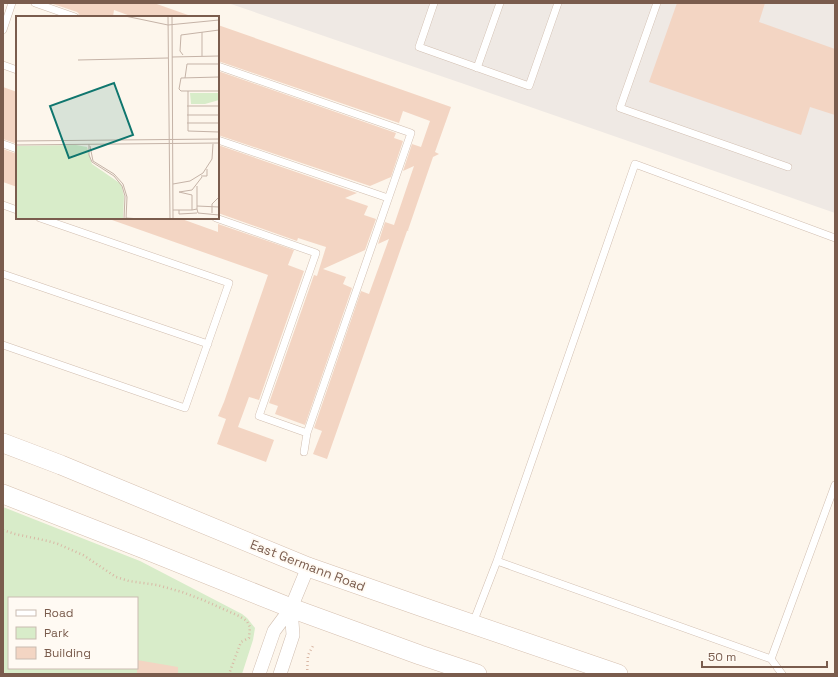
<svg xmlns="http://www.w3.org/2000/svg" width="838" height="677" viewBox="0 0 838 677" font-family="'Space Grotesk',sans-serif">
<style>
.industrial{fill:#efe9e4}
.green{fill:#d8ecc9;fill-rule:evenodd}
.building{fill:#f3d5c3}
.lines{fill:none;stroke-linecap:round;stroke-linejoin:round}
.lane-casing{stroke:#d1beb0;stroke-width:8}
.street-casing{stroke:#d1beb0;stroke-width:14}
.secondary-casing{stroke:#d6c0b0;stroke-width:20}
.path{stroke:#d9b8a5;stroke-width:2.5;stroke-dasharray:1 3;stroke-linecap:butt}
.lane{stroke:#fff;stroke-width:7}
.street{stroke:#fff;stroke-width:13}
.secondary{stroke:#fff;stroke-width:19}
.labels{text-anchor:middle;stroke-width:3.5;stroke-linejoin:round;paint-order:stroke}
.street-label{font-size:13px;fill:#7a5c4d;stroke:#fffaf3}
.inset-road{fill:none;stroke:#c5b3a7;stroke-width:1}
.view{fill:#0f766e;fill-opacity:0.15;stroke:#0f766e;stroke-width:2}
.inset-edge{fill:none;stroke:#7a5c4d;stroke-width:2}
</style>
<rect width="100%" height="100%" fill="#fdf6ec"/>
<!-- industrial -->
<path class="industrial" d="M228 3H835V213L467 85Z"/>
<!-- green -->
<path class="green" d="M3 507 140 561 242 614 247 618 255 628 253 640 242 674H3ZM9 598H137V668H9Z"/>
<!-- building -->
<path class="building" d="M50 3H154L188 15V17H133L114 10 113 17H80L79 14 77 12Z
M677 3H765L759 22 835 49V115L810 107 801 135 649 82Z
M218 25 451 107 435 152 439 154 433 157 408 230H409L407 231 327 459 313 454 322 431 314 428 361 291 369 294 389 239 378 244 385 222 394 225 414 166 403 171 412 144 421 147 430 121 403 111 399 123 218 61Z
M218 71 396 133 394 138 403 141 391 177 370 186 218 135Z
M3 87 17 92V144L3 139Z
M218 145 357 193 345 198 368 206 364 215 376 219 365 250 323 269 346 277 343 284 352 288 305 425 275 414 278 406 269 403 314 275 317 276 326 247 298 238 297 241 218 213Z
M3 149 17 154V187L3 182Z
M112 218H179L218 232V224L294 250 288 265 304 271 259 400 249 397 238 427 274 440 266 462 217 444 226 419 218 416 224 402 268 275 112 220Z
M137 660 178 667V674H137Z"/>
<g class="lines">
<defs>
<path id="lane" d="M35 3 75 17
M434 3 419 47 529 86 558 3
M657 3 620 108 788 167
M3 30 12 3
M3 65 17 70
M477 68 500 3
M218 140 388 198
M3 144 17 149
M3 205 17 210
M216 218 316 253 259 416 307 433 411 133 218 66
M3 274 208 344
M3 345 185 408 229 283 40 218
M304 452 307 433
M497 561 635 164 835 238
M473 623 497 561 771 659 782 674
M771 659 835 485"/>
<path id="street" d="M259 674 274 631 291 608 308 567
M280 674 293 635 291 608"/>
<path id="secondary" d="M3 443 61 465 308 567 431 610 618 674
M3 494 144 549 291 608 420 655 477 674"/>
</defs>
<!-- lane casing -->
<use href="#lane" class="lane-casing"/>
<!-- street casing -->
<use href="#street" class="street-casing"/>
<!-- secondary casing -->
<use href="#secondary" class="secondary-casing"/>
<!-- path -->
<path class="path" d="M3 530 15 534 48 541 58 544 83 555 116 577 129 581 157 585 182 592 203 600 239 616 247 621 250 627 249 638 241 642 229 674
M307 674 308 655 314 644"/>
<!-- lane -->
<use href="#lane" class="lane"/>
<!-- street -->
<use href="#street" class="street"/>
<!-- secondary -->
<use href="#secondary" class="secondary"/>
</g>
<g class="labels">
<!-- street labels -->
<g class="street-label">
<text transform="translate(308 565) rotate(21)" y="5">East Germann Road</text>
</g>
</g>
<!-- overview -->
<g transform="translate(16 16)">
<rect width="203" height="203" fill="#fdf6ec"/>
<path d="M174 77H203V84L189 88H175ZM60 129 71 131 76 148 105 168 108 180 107 203H0V130Z" fill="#d8ecc9"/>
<path class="inset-road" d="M109 0 152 9 203 4M152 0 154 203M156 0 157 203M167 39 164 35 165 19 203 14M186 40V16M156 41 203 40M62 44 152 42M203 61 165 62 163 73 165 75H203M169 62 171 48H203M172 75V115L203 116M171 90H203M171 99H203M171 107H203M0 125 203 123M73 128V139L76 146 98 160 106 170 109 180 108 203M0 129 203 127M74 130 77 145 98 158 107 168 111 181 110 203M185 160H191V153M157 168 174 165 187 157 196 143 197 128M181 190 203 191M181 193 182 197 203 199M157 194H176V179L163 176 176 174 186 161M163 194V198L181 197M176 194 181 193V170M196 197V188L203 181M110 202 125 203"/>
<path class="view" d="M98 67 117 119 53 142 34 90Z"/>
<rect width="203" height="203" class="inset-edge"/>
</g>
<!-- border -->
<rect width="838" height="677" fill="none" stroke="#7a5c4d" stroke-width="8"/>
<!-- legend -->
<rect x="8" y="597" width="130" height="72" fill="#fffaf3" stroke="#cabbb1"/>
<rect x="16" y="610" width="20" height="6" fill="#ffffff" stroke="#cabbb1"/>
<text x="44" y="617" font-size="12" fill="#7a5c4d">Road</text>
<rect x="16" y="627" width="20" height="12" fill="#d8ecc9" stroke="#cabbb1"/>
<text x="44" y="637" font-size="12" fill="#7a5c4d">Park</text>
<rect x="16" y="647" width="20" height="12" fill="#f3d5c3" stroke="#cabbb1"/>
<text x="44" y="657" font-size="12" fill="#7a5c4d">Building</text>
<!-- scale -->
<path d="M702 661v6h125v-6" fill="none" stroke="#7a5c4d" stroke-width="2"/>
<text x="708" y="661" font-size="12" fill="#7a5c4d" stroke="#fffaf3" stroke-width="3" paint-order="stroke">50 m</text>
</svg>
